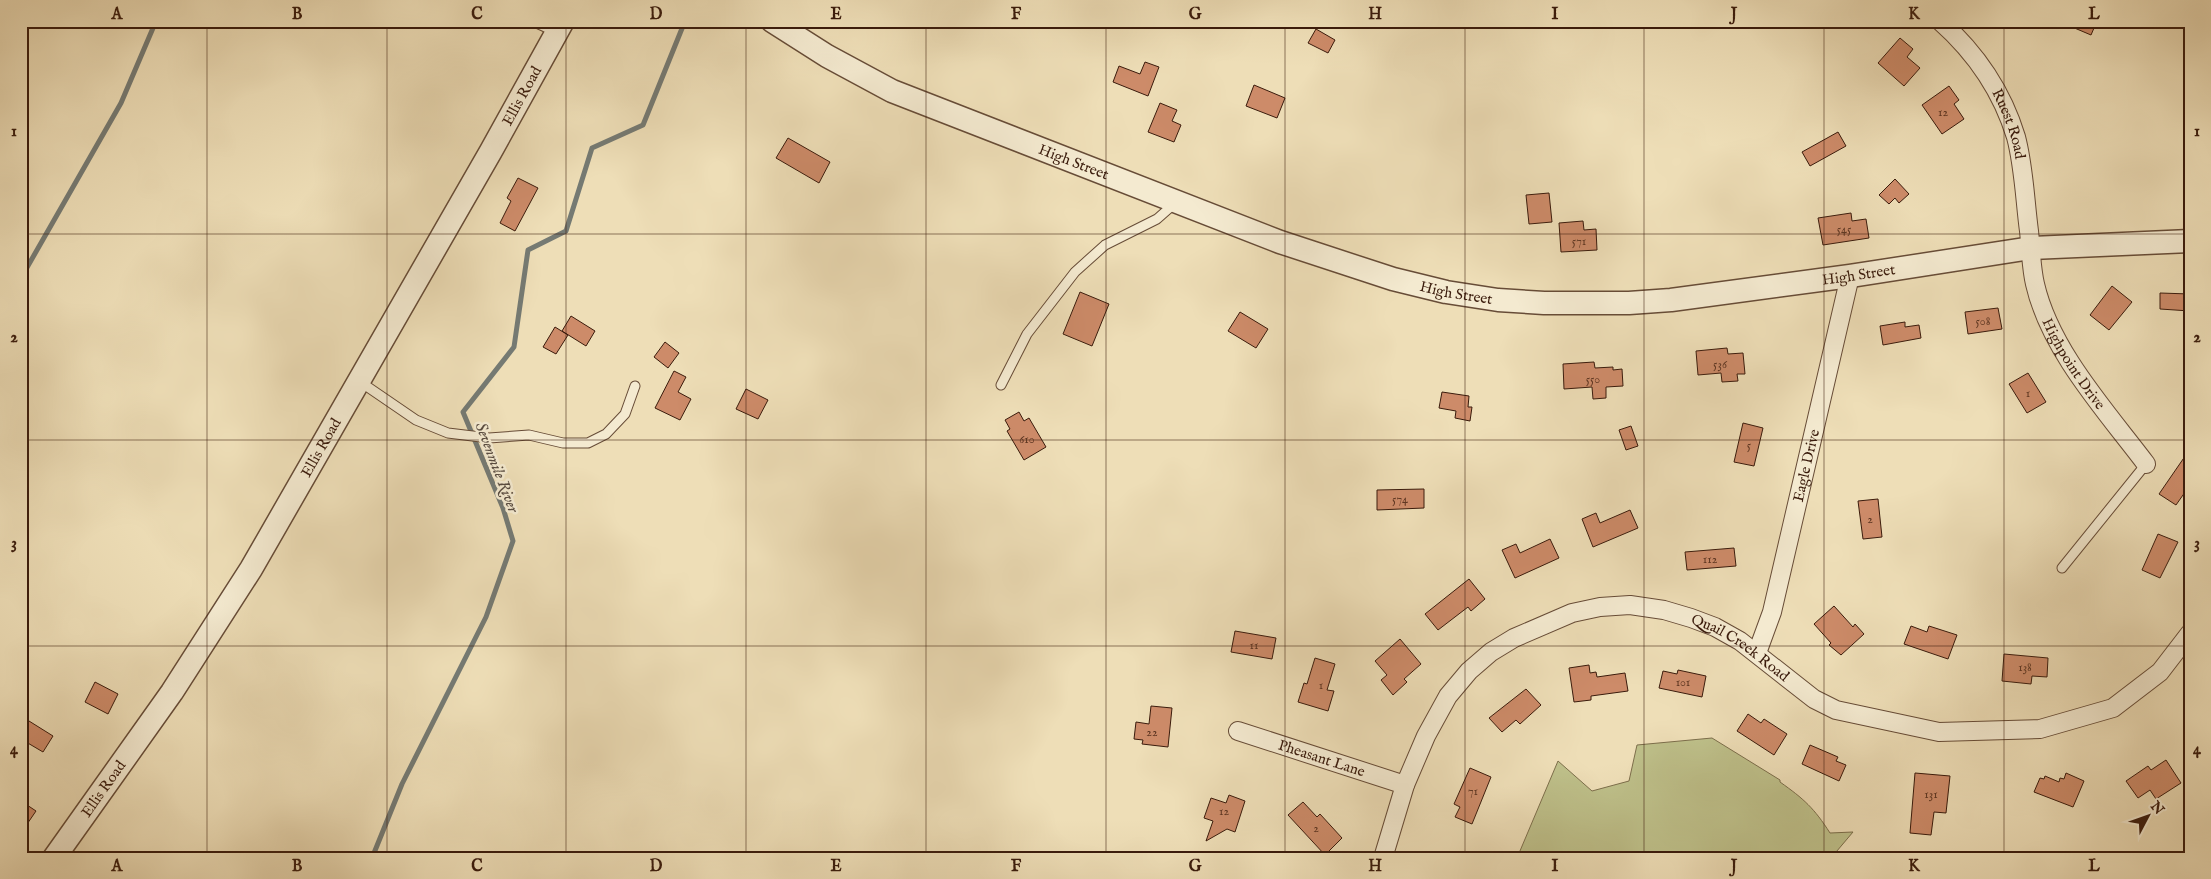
<svg xmlns="http://www.w3.org/2000/svg" width="2211" height="879" viewBox="0 0 2211 879" font-family="'IM FELL English',serif">
<style>
.green{fill:#bec08a;stroke:#7c6e4b}
.lines{fill:none;stroke-linecap:round;stroke-linejoin:round}
.stream{stroke:#757a73;stroke-width:5}
.building{fill:#cd8b69;stroke:#3a1b0c}
.service-casing{stroke:#674c37;stroke-width:11}
.minor-casing{stroke:#674c37;stroke-width:20}
.tertiary-casing{stroke:#674c37;stroke-width:25}
.service{stroke:#f4ead0;stroke-width:9}
.minor{stroke:#f4ead0;stroke-width:18}
.tertiary{stroke:#f4ead0;stroke-width:22}
.grid{fill:none;stroke:#3a1b0c;stroke-width:1;stroke-opacity:0.55}
.labels{text-anchor:middle;stroke-width:5;stroke-linejoin:round;paint-order:stroke}
.number-label{font-size:12px;fill:#5f3723}
.street-label{font-size:15px;fill:#3a1b0c;stroke:#f4ead0}
.water-label{font-size:16px;font-style:italic;fill:#584b40;stroke:#f4ead0}
.neatline{fill:none;stroke:#3a1b0c;stroke-width:2}
.grid-label{font-size:16px;text-anchor:middle;font-weight:bold;fill:#3a1b0c}
</style>
<rect width="100%" height="100%" fill="#eedeb7"/>
<filter id="stains"><feTurbulence type="fractalNoise" baseFrequency=".004" numOctaves="4"/><feColorMatrix values="0 0 0 0 .2 0 0 0 0 .09 0 0 0 0 .02 0 0 0 .5 -.17"/></filter>
<radialGradient id="worn" r=".72"><stop offset=".6" stop-color="#630" stop-opacity="0"/><stop offset="1" stop-color="#630" stop-opacity=".3"/></radialGradient>
<!-- green -->
<path class="green" d="M1712 738 1780 780V782C1804 799 1814 808 1830 833L1853 832 1831 858H1517L1558 761 1592 791 1629 781 1637 745Z"/>
<g class="lines">
<!-- stream -->
<path class="stream" d="M21 278 121 103 156 21
M372 858 402 784 486 617 513 541 503 508 463 412 514 347 528 250 566 231 592 148 643 125 685 21"/>
</g>
<!-- building -->
<path class="building" d="M2058 21H2097L2091 35Z
M1316 29 1335 40 1328 53 1308 43Z
M1900 38 1913 49 1907 57 1920 68 1904 86 1878 63Z
M1145 62 1159 67 1148 96 1113 82 1119 66 1140 74Z
M1254 85 1285 98 1277 118 1246 106Z
M1949 86 1959 100 1954 104 1964 119 1942 134 1922 105Z
M1160 103 1177 110 1172 121 1181 125 1174 142 1148 132Z
M1838 132 1846 146 1810 166 1802 152Z
M788 138 830 162 819 183 776 158Z
M518 178 538 188 515 231 500 223 511 201 507 198Z
M1895 179 1909 194 1899 203 1895 198 1889 204 1879 195Z
M1549 193 1552 222 1529 224 1526 195Z
M1851 213 1852 221 1866 219 1869 238 1823 245 1818 218Z
M1583 221 1584 230 1596 229 1597 250 1561 252 1559 223Z
M2112 286 2132 302 2109 330 2090 315Z
M1080 292 1109 304 1092 346 1063 334Z
M2160 293 2190 294V311L2160 309Z
M1998 308 2002 329 1968 334 1965 312Z
M1240 312 1268 329 1256 348 1228 331Z
M571 316 595 331 586 346 562 331Z
M1905 322V327L1919 325 1921 338 1883 345 1880 326Z
M555 327 568 335 556 354 543 347Z
M665 342 679 353 668 368 654 357Z
M1727 348 1728 354 1743 353 1745 374H1737L1738 381 1722 382 1721 373 1698 375 1696 351Z
M1594 362 1595 368 1613 367V370L1622 369 1623 386 1606 387V398L1593 399 1592 387 1564 389 1563 364Z
M674 371 686 377 678 392 691 399 680 420 655 408Z
M2028 373 2046 402 2027 413 2009 384Z
M746 389 768 400 758 419 736 409Z
M1442 392 1469 396 1468 407H1472L1470 421 1455 418 1456 411 1439 408Z
M1019 412 1024 421 1029 418 1046 447 1024 460 1007 431 1010 429 1005 420Z
M1743 423 1763 428 1754 466 1734 462Z
M1631 426 1638 446 1626 450 1619 430Z
M2190 449V485L2176 505 2159 494Z
M1424 489V508L1377 510V490Z
M1878 499 1882 537 1863 539 1858 501Z
M1630 510 1638 528 1593 547 1582 519 1596 513 1600 523Z
M2158 534 2178 542 2160 578 2142 570Z
M1550 539 1559 558 1515 578 1502 550 1516 544 1520 553Z
M1734 548 1736 566 1687 570 1685 552Z
M1469 579 1485 599 1471 611 1468 607 1438 630 1425 614Z
M1834 606 1853 627 1855 624 1864 634 1841 655 1829 645 1831 643 1814 624Z
M1911 626 1927 632 1929 626 1957 635 1948 659 1904 644Z
M1235 631 1276 638 1272 659 1231 652Z
M1400 639 1421 664 1404 679 1407 682 1393 695 1381 680 1387 675 1375 661Z
M2004 654 2048 658 2047 677 2032 676 2031 684 2002 681Z
M1315 658 1335 664 1327 690 1334 691 1328 711 1298 702 1304 683 1307 684Z
M1589 665 1590 673 1596 672 1597 677 1625 673 1628 691 1591 696V700L1574 702 1569 668Z
M1678 670 1706 676 1702 697 1659 688 1663 671 1677 674Z
M95 682 118 694 108 714 85 702Z
M1526 689 1541 705 1520 724 1516 720 1502 732 1489 718Z
M1151 706 1172 708 1168 747 1142 744 1143 740 1134 739 1136 722 1149 724Z
M1748 714 1761 723 1764 719 1787 734 1774 755 1737 731Z
M21 716 53 736 43 752 21 739Z
M1810 745 1838 757 1836 761 1846 765 1839 781 1802 764Z
M2166 760 2181 783 2156 799 2150 790 2138 798 2126 781 2148 766 2151 770Z
M1470 768 1491 777 1472 824 1455 817 1460 807 1454 804Z
M1915 773 1950 776 1946 813 1934 812 1931 835 1910 833Z
M2066 773 2084 781 2073 807 2034 792 2040 778 2044 779 2045 776 2059 782 2060 778 2064 779Z
M1229 795 1245 801 1235 832 1227 829 1206 841 1213 821 1204 818 1211 798 1226 803Z
M21 801 36 811 21 833Z
M1303 802 1317 817 1320 814 1342 838 1325 855 1288 815Z"/>
<g class="lines">
<defs>
<path id="service" d="M532 21 556 32
M359 381 416 420 448 433 489 438 529 435 563 443H588L606 434 625 414 635 386
M1001 385 1027 334 1075 272 1105 245 1157 219 1174 204
M2062 568 2146 464"/>
<g id="minor">
<path id="s1" d="M1940 21C1976 53 2002 91 2016 137 2024 167 2025 201 2029 231 2031 249 2031 267 2035 284 2050 350 2106 411 2146 464"/>
<path id="s2" d="M1757 653 1772 612 1850 276"/>
<path id="s3" d="M1238 731 1405 785"/>
<path id="s4" d="M1383 858 1405 785 1426 736 1448 696 1469 671 1491 652 1514 638 1572 613 1600 607 1630 605 1664 610 1691 618 1715 627 1740 641 1814 699 1836 710 1939 732 2040 729 2113 708 2160 672 2190 633"/>
</g>
<g id="tertiary">
<path id="s5" d="M772 21 827 56 892 91 1280 242 1393 279 1446 292 1498 300 1544 303H1629L1671 300 1850 276 2031 248 2190 241"/>
<path id="s6" d="M54 858 172 692 251 569 491 151 563 21"/>
</g>
</defs>
<!-- service casing -->
<use href="#service" class="service-casing"/>
<!-- minor casing -->
<use href="#minor" class="minor-casing"/>
<!-- tertiary casing -->
<use href="#tertiary" class="tertiary-casing"/>
<!-- service -->
<use href="#service" class="service"/>
<!-- minor -->
<use href="#minor" class="minor"/>
<!-- tertiary -->
<use href="#tertiary" class="tertiary"/>
</g>
<!-- grid -->
<path class="grid" d="M207 21V858M387 21V858M566 21V858M746 21V858M926 21V858M1106 21V858M1285 21V858M1465 21V858M1644 21V858M1824 21V858M2004 21V858M21 234H2190M21 440H2190M21 646H2190"/>
<g class="labels">
<!-- number labels -->
<g class="number-label">
<text x="1943" y="116">12</text>
<text x="1844" y="233">545</text>
<text x="1579" y="245">571</text>
<text x="1983" y="325">508</text>
<text x="1720" y="368">536</text>
<text x="1593" y="383">550</text>
<text x="2028" y="397">1</text>
<text x="1027" y="443">610</text>
<text x="1749" y="449">5</text>
<text x="1400" y="503">574</text>
<text x="1870" y="523">2</text>
<text x="1710" y="563">112</text>
<text x="1254" y="649">11</text>
<text x="2025" y="671">138</text>
<text x="1683" y="686">101</text>
<text x="1321" y="689">1</text>
<text x="1152" y="736">22</text>
<text x="1473" y="795">71</text>
<text x="1931" y="798">131</text>
<text x="1224" y="815">12</text>
<text x="1316" y="832">2</text>
</g>
<!-- street labels -->
<g class="street-label">
<text dy="5" stroke="none"><textPath href="#s6" startOffset="895">Ellis Road</textPath></text>
<text dy="5" stroke="none"><textPath href="#s1" startOffset="126">Ruest Road</textPath></text>
<text dy="5" stroke="none"><textPath href="#s5" startOffset="334">High Street</textPath></text>
<text dy="5" stroke="none"><textPath href="#s5" startOffset="1144">High Street</textPath></text>
<text dy="5" stroke="none"><textPath href="#s5" startOffset="739">High Street</textPath></text>
<text dy="5" stroke="none"><textPath href="#s1" startOffset="378">Highpoint Drive</textPath></text>
<text dy="5" stroke="none"><textPath href="#s6" startOffset="490">Ellis Road</textPath></text>
<text dy="5" stroke="none"><textPath href="#s2" startOffset="194">Eagle Drive</textPath></text>
<text dy="5" stroke="none"><textPath href="#s4" startOffset="506">Quail Creek Road</textPath></text>
<text dy="5" stroke="none"><textPath href="#s3" startOffset="88">Pheasant Lane</textPath></text>
<text dy="5" stroke="none"><textPath href="#s6" startOffset="85">Ellis Road</textPath></text>
</g>
<!-- water labels -->
<g class="water-label">
<text transform="translate(498 467) rotate(69)" y="6">Sevenmile River</text>
</g>
</g>
<!-- margin -->
<rect width="2211" height="879" fill="none" stroke="#eedeb7" stroke-width="55"/>
<!-- north arrow -->
<g transform="translate(2148 816) rotate(49)" stroke="#f4ead0" stroke-width="4" paint-order="stroke">
<path d="M0-4L9 19L0 12L-9 19Z" fill="#3a1b0c"/>
<text y="-8" font-size="14" font-weight="bold" text-anchor="middle" fill="#3a1b0c">N</text>
</g>
<rect x="28" y="28" width="2156" height="824" class="neatline"/>
<g class="grid-label">
<text x="117" y="19">A</text>
<text x="297" y="19">B</text>
<text x="477" y="19">C</text>
<text x="656" y="19">D</text>
<text x="836" y="19">E</text>
<text x="1016" y="19">F</text>
<text x="1195" y="19">G</text>
<text x="1375" y="19">H</text>
<text x="1555" y="19">I</text>
<text x="1734" y="19">J</text>
<text x="1914" y="19">K</text>
<text x="2094" y="19">L</text>
<text x="14" y="136">1</text>
<text x="2197" y="136">1</text>
<text x="14" y="342">2</text>
<text x="2197" y="342">2</text>
<text x="14" y="548">3</text>
<text x="2197" y="548">3</text>
<text x="14" y="754">4</text>
<text x="2197" y="754">4</text>
<text x="117" y="871">A</text>
<text x="297" y="871">B</text>
<text x="477" y="871">C</text>
<text x="656" y="871">D</text>
<text x="836" y="871">E</text>
<text x="1016" y="871">F</text>
<text x="1195" y="871">G</text>
<text x="1375" y="871">H</text>
<text x="1555" y="871">I</text>
<text x="1734" y="871">J</text>
<text x="1914" y="871">K</text>
<text x="2094" y="871">L</text>
</g>
<rect width="100%" height="100%" filter="url(#stains)"/>
<rect width="100%" height="100%" fill="url(#worn)"/>
</svg>
